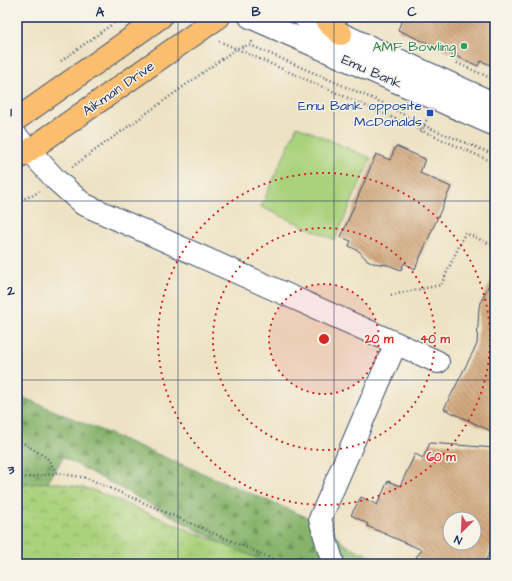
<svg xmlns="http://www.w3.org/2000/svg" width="512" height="581" viewBox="0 0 512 581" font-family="'Architects Daughter',sans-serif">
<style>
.grass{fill:#aad27c;stroke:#62806d}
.forest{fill:url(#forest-firs);stroke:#517265}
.park{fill:url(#park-crowns);stroke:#62806d}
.building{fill:url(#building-back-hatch);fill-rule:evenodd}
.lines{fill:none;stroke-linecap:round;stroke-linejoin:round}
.minor-casing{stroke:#3a4a6d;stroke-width:24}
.major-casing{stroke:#3a4a6d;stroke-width:24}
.path{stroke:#3a4a6d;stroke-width:2.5;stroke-dasharray:1 3;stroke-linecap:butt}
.minor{stroke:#fff;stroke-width:22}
.major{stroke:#fabe6e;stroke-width:22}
.grid{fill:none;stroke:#1b2f5e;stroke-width:1;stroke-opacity:0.55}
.ring{fill:none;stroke:#d62828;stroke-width:2;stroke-dasharray:2 4}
.leisure-dot{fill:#2e9e5b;stroke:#f7f3e8;stroke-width:1.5}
.transit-dot{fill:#1a4fb4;stroke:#f7f3e8;stroke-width:1.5}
.labels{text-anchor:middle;stroke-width:3;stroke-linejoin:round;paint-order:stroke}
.leisure-label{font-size:14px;fill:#27864d;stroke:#f7f3e8;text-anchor:end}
.street-label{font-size:14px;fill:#1b2f5e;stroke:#f7f3e8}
.transit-label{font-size:14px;fill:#164399;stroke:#f7f3e8;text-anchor:end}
.centre{fill:#d62828;stroke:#f7f3e8;stroke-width:2}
.ring-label{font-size:12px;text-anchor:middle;font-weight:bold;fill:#d62828;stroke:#f7f3e8;stroke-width:3;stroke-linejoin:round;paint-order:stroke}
.neatline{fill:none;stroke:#1b2f5e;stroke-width:1.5}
.grid-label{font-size:13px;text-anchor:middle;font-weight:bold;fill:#1b2f5e}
</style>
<defs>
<pattern id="forest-firs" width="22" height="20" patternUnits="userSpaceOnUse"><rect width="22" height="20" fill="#87b46c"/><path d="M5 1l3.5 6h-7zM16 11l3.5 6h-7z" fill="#6e935c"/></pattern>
<pattern id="park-crowns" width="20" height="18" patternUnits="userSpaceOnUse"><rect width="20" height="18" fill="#aad27c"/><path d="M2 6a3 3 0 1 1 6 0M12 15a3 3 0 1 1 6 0" fill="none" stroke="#8aab69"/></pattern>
<pattern id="building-back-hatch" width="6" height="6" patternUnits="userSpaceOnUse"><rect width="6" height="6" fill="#d1a87d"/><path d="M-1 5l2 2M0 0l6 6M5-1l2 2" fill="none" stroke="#a9896a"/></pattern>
</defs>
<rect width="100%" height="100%" fill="#f7f3e8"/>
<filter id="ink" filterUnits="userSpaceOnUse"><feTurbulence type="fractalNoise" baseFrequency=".025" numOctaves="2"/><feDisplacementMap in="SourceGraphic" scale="8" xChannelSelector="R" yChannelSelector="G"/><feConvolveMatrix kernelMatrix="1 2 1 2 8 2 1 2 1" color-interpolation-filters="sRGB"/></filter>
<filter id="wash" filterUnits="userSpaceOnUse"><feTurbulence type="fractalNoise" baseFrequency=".012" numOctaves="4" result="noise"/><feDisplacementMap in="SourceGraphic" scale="16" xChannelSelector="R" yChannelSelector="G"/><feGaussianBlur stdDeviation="0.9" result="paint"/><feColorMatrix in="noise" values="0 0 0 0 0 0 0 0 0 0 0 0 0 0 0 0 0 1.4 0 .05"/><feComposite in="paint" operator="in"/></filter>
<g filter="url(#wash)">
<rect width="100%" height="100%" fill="#ede2c3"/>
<!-- grass -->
<path class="grass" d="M297 126 371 158 335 240 261 207Z"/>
<!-- forest -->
<path class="forest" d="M17 395 316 521 325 564H260L63 457 26 520 17 523Z
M327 526 344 544 387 564H337Z"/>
<!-- park -->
<path class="park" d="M43 483H60L93 490 270 564H17V486Z"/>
<g id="blocks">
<!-- building -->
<path class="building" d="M403 17H495V67L481 61 478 66 398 30Z
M396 146 425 159 420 173 451 187 415 269 404 263 401 270 388 265 373 263 366 259 359 251 349 246 351 241 341 237 376 154 390 160Z
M495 271V433L444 409 477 344 479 307Z
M430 443 495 448V541L484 564H425L416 557 422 550 367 526 368 524 351 515 361 497 377 505 388 481 400 486 415 454 423 458ZM450 519H474V543H450Z"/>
</g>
</g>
<g filter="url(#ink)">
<use href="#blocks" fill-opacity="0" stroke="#3a4a6d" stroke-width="1"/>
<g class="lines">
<defs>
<path id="minor" d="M250 17 495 125
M304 17 495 104
M17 137 55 179 83 204 438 362
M333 564 320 519 396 343"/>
<path id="major" d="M325 17 328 23 341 34
M17 119 161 17
M17 159 219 17"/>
</defs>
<!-- minor casing -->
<use href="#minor" class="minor-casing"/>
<!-- major casing -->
<use href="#major" class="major-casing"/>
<!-- path -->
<path class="path" d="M219 41 495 163
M250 45 385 104 420 124 495 155
M61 61 122 17
M457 63 495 80
M421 132 428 117
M72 167 237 48 250 45 253 40
M17 201 34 195 39 191
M391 295 441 285 465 233 495 246
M17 439 47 458 57 473
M17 479 57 473 87 478 284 564"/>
<!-- minor -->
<use href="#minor" class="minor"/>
<!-- major -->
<use href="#major" class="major"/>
</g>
</g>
<!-- grid -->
<path class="grid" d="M178 17V564M334 17V564M17 201H495M17 380H495"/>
<!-- distance rings -->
<circle cx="324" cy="339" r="55" fill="#d62828" fill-opacity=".12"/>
<g class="ring">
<circle cx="324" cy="339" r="55"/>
<circle cx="324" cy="339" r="111"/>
<circle cx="324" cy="339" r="166"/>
</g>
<!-- markers -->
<circle class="leisure-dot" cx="464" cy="46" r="4"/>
<rect class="transit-dot" x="426" y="109" width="8" height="8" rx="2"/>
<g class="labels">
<!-- leisure labels -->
<g class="leisure-label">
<text x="456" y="51">AMF Bowling</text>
</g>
<!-- street labels -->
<g class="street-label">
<text transform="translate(372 71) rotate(24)" y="5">Emu Bank</text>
<text transform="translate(118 88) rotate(-35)" y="5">Aikman Drive</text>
</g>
<!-- transit labels -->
<g class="transit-label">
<text x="422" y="110">Emu Bank opposite<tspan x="422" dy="16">McDonalds</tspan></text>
</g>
</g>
<circle cx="324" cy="339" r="6" class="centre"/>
<g class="ring-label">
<text x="379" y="343">20 m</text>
<text x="435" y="343">40 m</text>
<text x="441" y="461">60 m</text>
</g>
<!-- margin -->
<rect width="512" height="581" fill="none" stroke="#f7f3e8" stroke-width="44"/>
<!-- north arrow -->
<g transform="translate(462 531) rotate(204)"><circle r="19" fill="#f7f3e8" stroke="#9fa5b1"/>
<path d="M0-3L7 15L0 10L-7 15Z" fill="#d1495b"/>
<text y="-6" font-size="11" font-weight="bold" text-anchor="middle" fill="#1b2f5e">N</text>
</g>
<rect x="22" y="22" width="468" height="537" class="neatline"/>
<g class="grid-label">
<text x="100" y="16">A</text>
<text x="256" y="16">B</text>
<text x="412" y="16">C</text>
<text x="11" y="116">1</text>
<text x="11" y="295">2</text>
<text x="11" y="474">3</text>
</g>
</svg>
